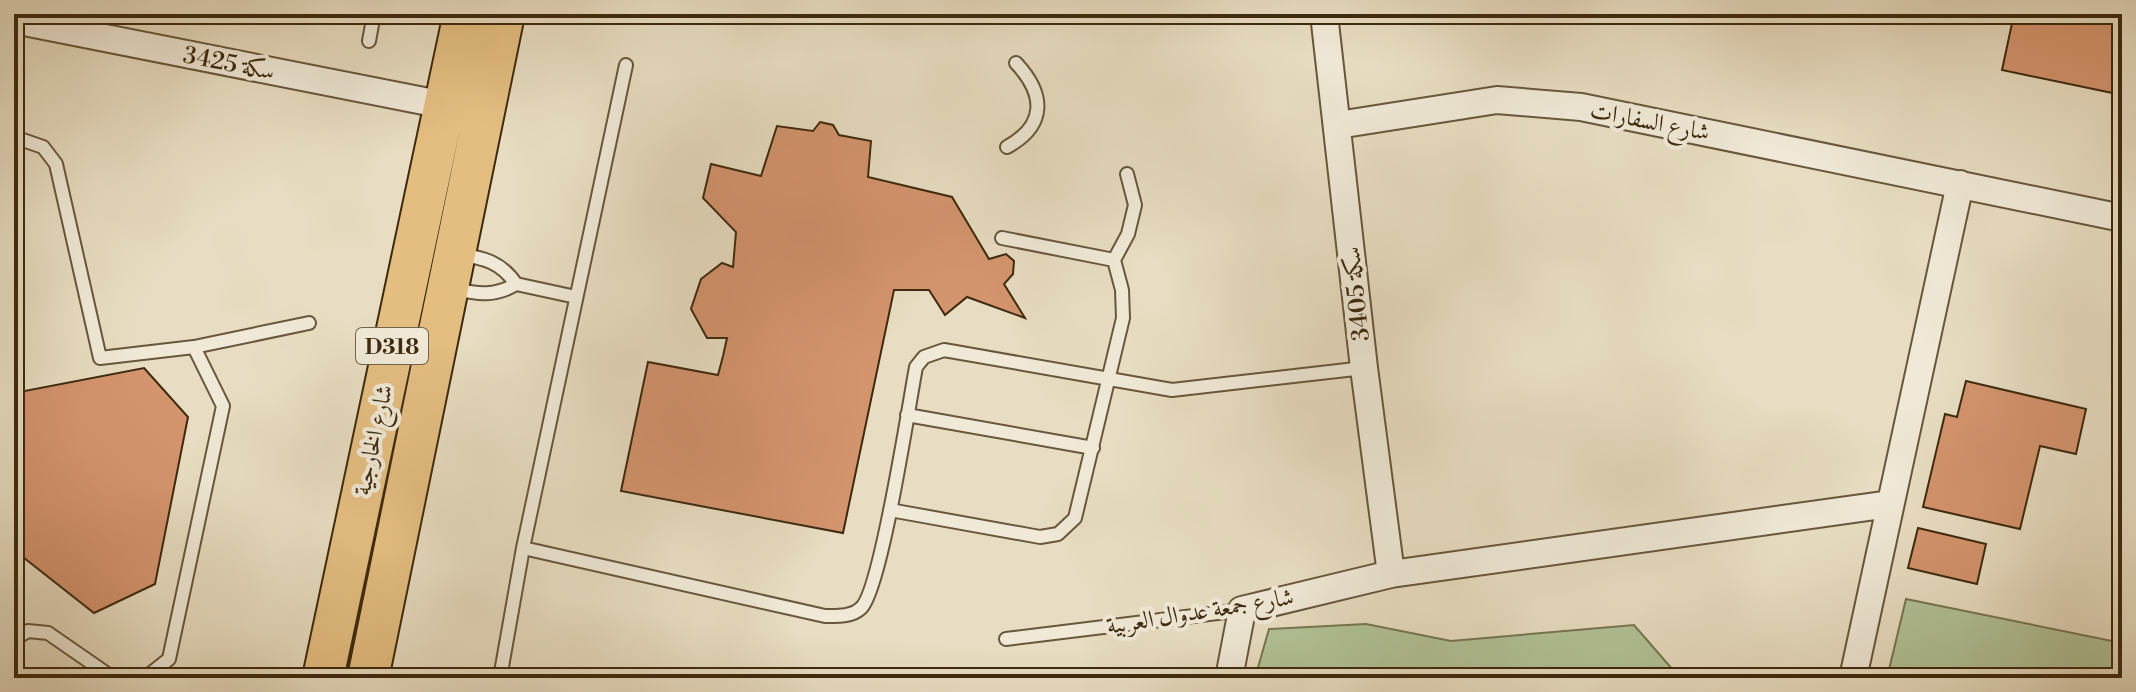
<svg xmlns="http://www.w3.org/2000/svg" width="2136" height="692" viewBox="0 0 2136 692" font-family="'Libre Bodoni',Amiri,serif">
<style>
.green{fill:#b1c297;stroke:#777652;stroke-width:2}
.building{fill:#d4946e;stroke:#3d2a0e;stroke-width:2}
.lines{fill:none;stroke-linecap:round;stroke-linejoin:round}
.service-casing{stroke:#68573b;stroke-width:16}
.minor-casing{stroke:#68573b;stroke-width:30}
.primary-casing{stroke:#3d2a0e;stroke-width:44}
.service{stroke:#f0e9d7;stroke-width:12}
.minor{stroke:#f0e9d7;stroke-width:26}
.primary{stroke:#e4be81;stroke-width:40}
.labels{text-anchor:middle;stroke-width:8;stroke-linejoin:round;paint-order:stroke}
.shield{fill:#f0e9d7;stroke:#73634a;stroke-width:2}
.shield-label{font-size:22px;font-weight:bold;fill:#3d2a0e}
.street-label{font-size:24px;fill:#3d2a0e;stroke:#f0e9d7}
</style>
<rect width="100%" height="100%" fill="#e8ddc2"/>
<filter id="stains"><feTurbulence type="fractalNoise" baseFrequency=".0025" numOctaves="4"/><feColorMatrix values="0 0 0 0 .2 0 0 0 0 .09 0 0 0 0 .02 0 0 0 .5 -.17"/></filter>
<radialGradient id="worn" r=".72"><stop offset=".6" stop-color="#630" stop-opacity="0"/><stop offset="1" stop-color="#630" stop-opacity=".3"/></radialGradient>
<!-- green -->
<path class="green" d="M1906 599 2122 643V678H1887Z
M1366 624 1451 641 1634 625 1680 678H1255L1269 629Z"/>
<!-- building -->
<path class="building" d="M2014 14H2122V95L2002 70Z
M820 122 833 125 839 135 871 141 868 177 952 197 989 259 1006 254 1014 261 1013 274 1004 284 1025 318 967 297 945 315 929 290H894L843 533 621 491 648 362 718 375 723 356 727 338H707L691 309 701 279 722 263 733 267 736 232 703 198 711 164 761 176 777 126 813 131Z
M144 368 188 417 155 584 94 613 14 550V393Z
M1966 381 2086 409 2076 454 2040 446 2020 529 1923 507 1945 414 1957 417Z
M1918 528 1986 544 1977 584 1908 568Z"/>
<g class="lines">
<defs>
<path id="service" d="M369 41 374 14
M14 137 43 147 56 164 100 358 194 347 309 323
M1007 147C1047 125 1045 94 1016 63
M1002 238 1114 260
M459 254C484 258 501 262 516 284L576 297
M454 289C477 294 495 297 516 284
M907 415 1093 448
M890 510 1040 537 1058 534 1075 518 1123 318 1122 290 1114 260 1128 234 1135 205 1127 174
M523 548 825 616C836 616 852 617 861 608 881 590 909 404 916 367L924 357 944 350 1172 390 1364 368
M14 639 28 631 48 633 113 678
M1006 639 1242 610
M145 678 169 659 223 406 194 347
M500 678 523 548 626 65"/>
<path id="minor" d="M1324 14 1364 368 1391 574
M14 20 444 105
M1338 125 1497 100 1581 107 2122 218
M1229 678 1242 610 1391 574 1890 504
M1853 678 1960 184"/>
<path id="primary" d="M323 678 464 14
M368 678 504 14"/>
</defs>
<!-- service casing -->
<use href="#service" class="service-casing"/>
<!-- minor casing -->
<use href="#minor" class="minor-casing"/>
<!-- primary casing -->
<use href="#primary" class="primary-casing"/>
<!-- service -->
<use href="#service" class="service"/>
<!-- minor -->
<use href="#minor" class="minor"/>
<!-- primary -->
<use href="#primary" class="primary"/>
</g>
<g class="labels">
<!-- shield labels -->
<rect class="shield" x="356" y="328" width="72" height="36" rx="6"/>
<g class="shield-label">
<text x="392" y="354">D318</text>
</g>
<!-- street labels -->
<g class="street-label">
<text transform="translate(229 63) rotate(11)" y="8">سكة 3425</text>
<text transform="translate(1650 121) rotate(11)" y="8">شارع السفارات</text>
<text transform="translate(1356 294) rotate(-96)" y="8">سكة 3405</text>
<text transform="translate(373 440) rotate(-78)" y="8">شارع الخارجية</text>
<text transform="translate(1200 611) rotate(-9)" y="8">شارع جمعة عدوال العربية</text>
</g>
</g>
<!-- margin -->
<rect width="2136" height="692" fill="none" stroke="#e8ddc2" stroke-width="48"/>
<rect x="16" y="16" width="2104" height="660" fill="none" stroke="#3d2a0e" stroke-width="4"/>
<rect x="24" y="24" width="2088" height="644" fill="none" stroke="#3d2a0e" stroke-width="2"/>
<rect width="100%" height="100%" filter="url(#stains)"/>
<rect width="100%" height="100%" fill="url(#worn)"/>
</svg>
